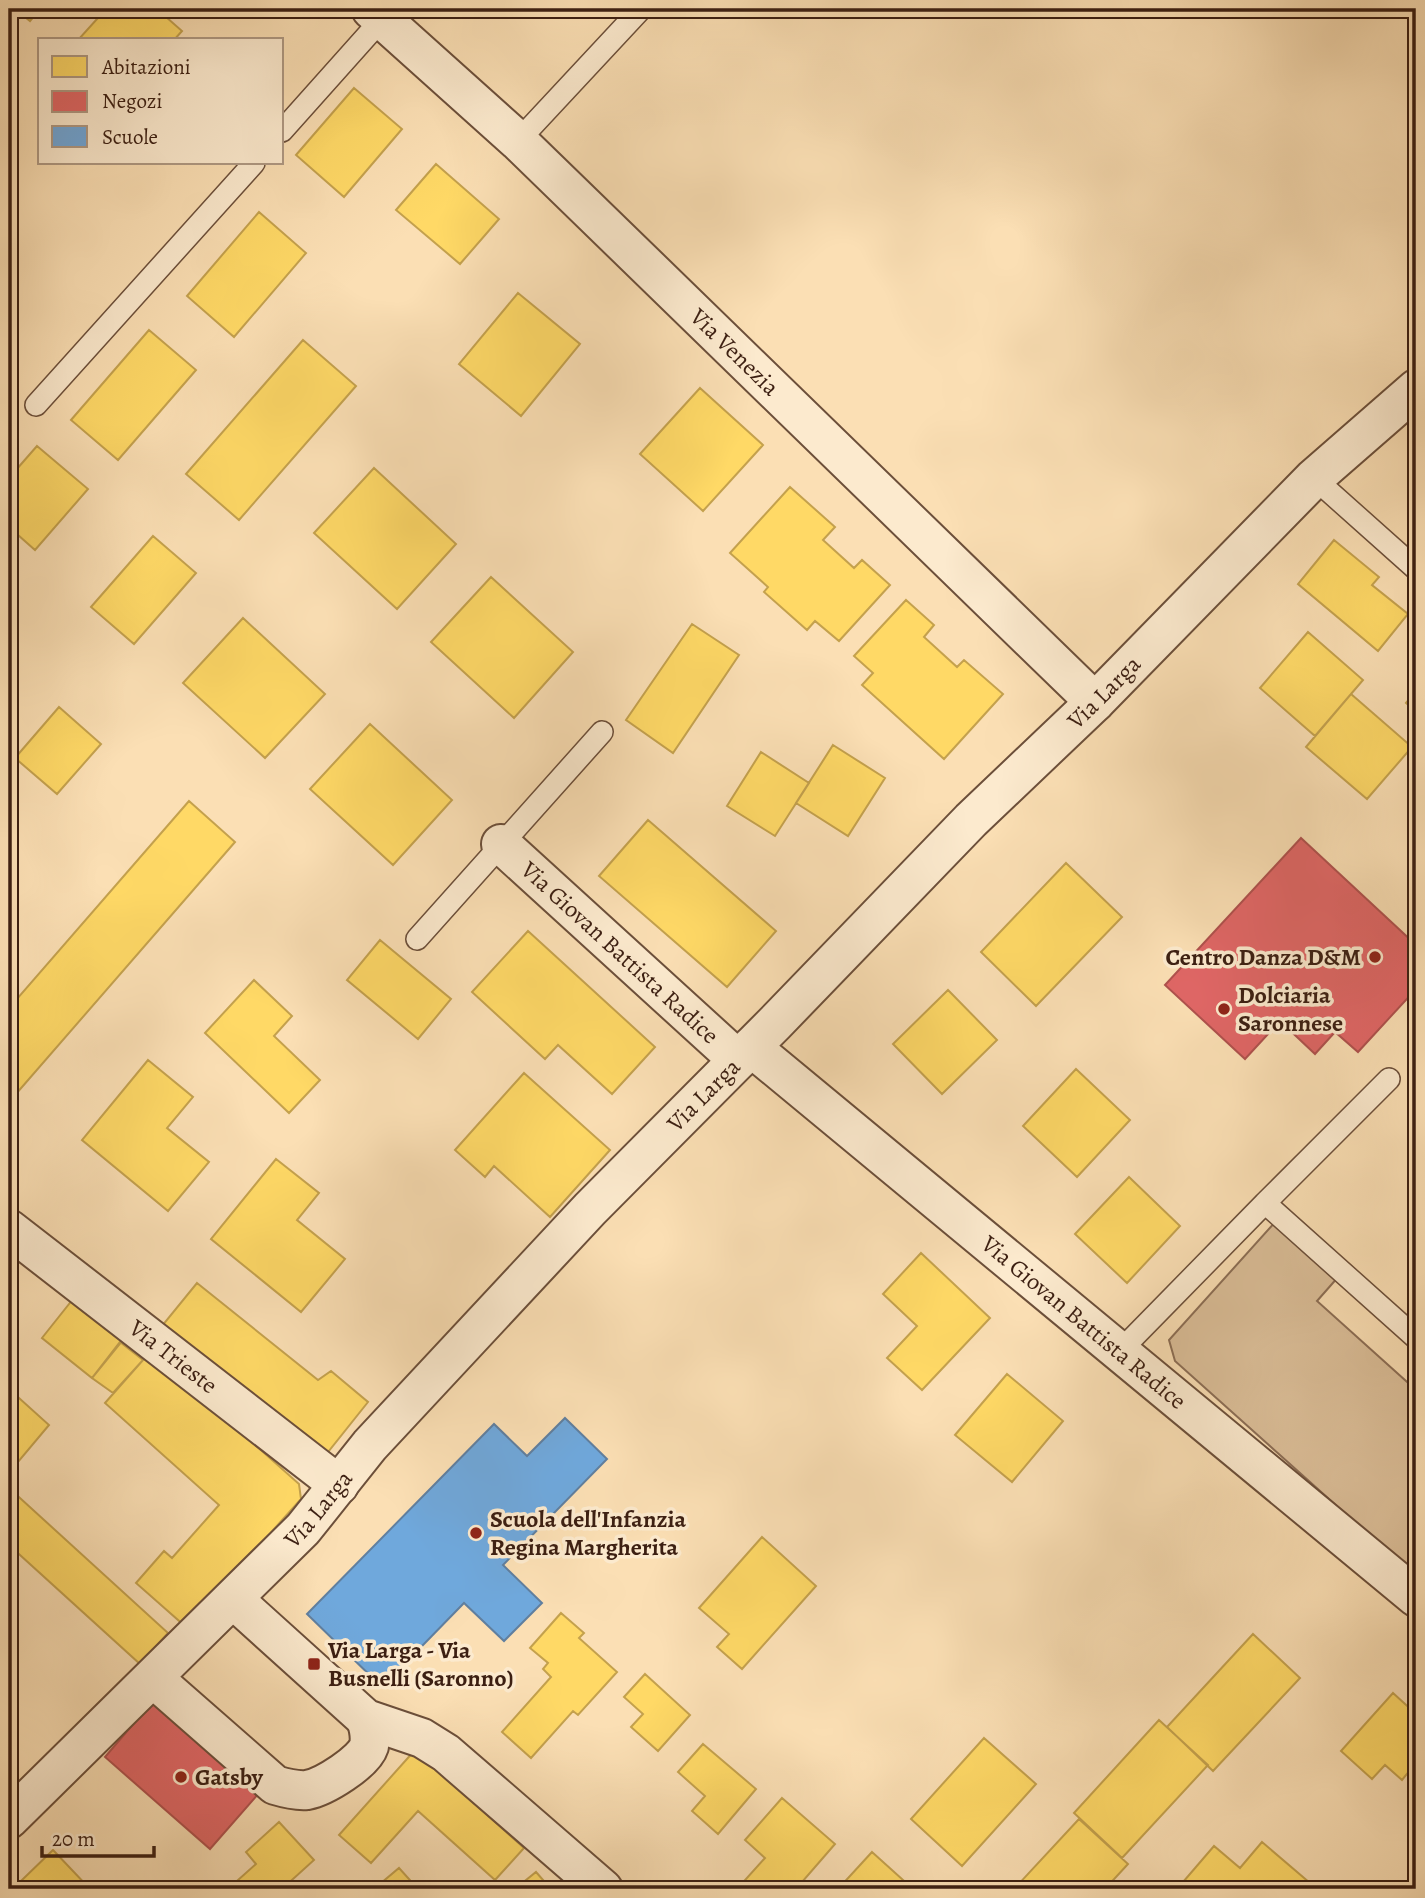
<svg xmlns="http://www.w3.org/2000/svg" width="1425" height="1898" viewBox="0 0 1425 1898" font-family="Alegreya,serif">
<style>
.green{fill:#dbbe98;stroke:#8c6e55;stroke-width:2}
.homes{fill:#ffd966;stroke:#c4a14d;stroke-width:2}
.shops{fill:#e06666;stroke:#af514d;stroke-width:2}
.schools{fill:#6fa8dc;stroke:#607f9f;stroke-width:2}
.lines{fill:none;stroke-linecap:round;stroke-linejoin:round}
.service-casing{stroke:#6c4f3a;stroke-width:24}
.minor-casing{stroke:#6c4f3a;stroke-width:42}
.tertiary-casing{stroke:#6c4f3a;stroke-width:42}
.service{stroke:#fceace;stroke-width:21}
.minor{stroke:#fceace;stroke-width:38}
.tertiary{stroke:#fceace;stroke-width:38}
.poi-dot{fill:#8f2418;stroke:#fceace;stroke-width:2.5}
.labels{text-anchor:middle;stroke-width:7;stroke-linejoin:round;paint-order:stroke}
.street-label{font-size:24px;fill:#3c1f12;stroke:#fceace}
.poi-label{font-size:24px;font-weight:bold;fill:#3c1f12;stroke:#fceace;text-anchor:start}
</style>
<rect width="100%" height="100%" fill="#fbdfb4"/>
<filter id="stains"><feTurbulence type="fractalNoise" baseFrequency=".00286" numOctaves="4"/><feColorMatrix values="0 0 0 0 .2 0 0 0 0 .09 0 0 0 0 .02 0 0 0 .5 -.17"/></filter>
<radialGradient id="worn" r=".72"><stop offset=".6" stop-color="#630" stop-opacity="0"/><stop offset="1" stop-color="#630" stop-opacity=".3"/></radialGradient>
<!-- green -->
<path class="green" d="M1277 1220 1339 1276 1317 1301 1416 1390V1577L1175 1361 1169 1340Z"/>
<!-- homes -->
<path class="homes" d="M15 9H40L30 21Z
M106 9H157L182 31 174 40H78Z
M354 88 402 129 344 197 296 155Z
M436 164 499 219 460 264 396 210Z
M259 212 306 253 234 337 187 296Z
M518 293 580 344 521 416 459 364Z
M149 330 196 370 118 460 71 420Z
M303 340 356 386 239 520 186 474Z
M700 388 763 445 703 511 640 454Z
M37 446 88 489 35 550 9 527V478Z
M374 468 456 544 397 609 314 533Z
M790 487 835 527 823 540 854 568 862 560 890 585 839 641 815 621 807 630 764 592 768 587 730 553Z
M153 536 196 573 134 644 91 607Z
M1334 540 1379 577 1372 585 1408 614 1378 651 1298 584Z
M491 577 573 652 514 718 431 642Z
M906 600 934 625 924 637 957 667 964 660 1003 694 944 759 862 685 873 673 854 656Z
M243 618 325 694 265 758 183 683Z
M692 624 739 655 673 753 626 720Z
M1308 632 1363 680 1315 736 1260 688Z
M1416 691V712L1406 703Z
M1351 694 1412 747 1367 799 1306 747Z
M59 707 101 744 57 794 15 758Z
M370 724 452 800 393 865 310 789Z
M833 745 885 778 848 836 796 803Z
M761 752 809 783 775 836 727 806Z
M189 801 235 842 9 1102V1008Z
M648 820 776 931 727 987 599 876Z
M1066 863 1122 917 1036 1006 981 952Z
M528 931 655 1047 612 1094 558 1045 545 1059 472 992Z
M380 940 451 999 418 1039 347 980Z
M254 980 292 1016 274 1036 320 1080 289 1113 205 1033Z
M948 990 997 1040 942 1094 893 1044Z
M148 1060 193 1097 167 1128 209 1162 168 1211 82 1140Z
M1076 1069 1130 1120 1077 1177 1023 1126Z
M524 1073 610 1150 550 1217 494 1166 485 1177 455 1150Z
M276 1159 319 1193 297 1220 345 1259 301 1312 211 1239Z
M1129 1177 1180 1226 1127 1283 1075 1234Z
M921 1253 990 1318 922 1390 887 1358 917 1326 883 1294Z
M197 1283 318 1380 331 1371 368 1402 320 1462 157 1332Z
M73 1299 127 1335 92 1378 42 1338Z
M138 1341 299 1484 301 1499 186 1627 136 1583 164 1551 172 1558 219 1505 105 1403 143 1360 130 1349Z
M120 1342 143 1360 113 1393 92 1378Z
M1007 1374 1063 1421 1012 1482 955 1435Z
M9 1389 49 1425 13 1468 9 1465Z
M9 1488 168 1633 140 1664 9 1545Z
M762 1537 816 1586 742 1669 717 1647 729 1634 699 1608Z
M561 1613 584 1633 579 1638 617 1672 578 1715 573 1711 531 1758 502 1732 551 1677 543 1669 548 1663 530 1648Z
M1253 1634 1300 1678 1213 1771 1167 1727Z
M645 1674 690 1715 658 1751 631 1727 643 1714 624 1697Z
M1393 1693 1416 1714V1763L1402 1780 1385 1765 1372 1779 1341 1751Z
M1159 1720 1208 1765 1122 1858 1074 1813Z
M984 1738 1036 1784 962 1866 911 1819Z
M703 1744 756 1789 718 1834 692 1811 705 1796 678 1772Z
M415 1750 524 1848 495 1880 418 1811 371 1863 339 1835Z
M782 1798 835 1844 796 1889H737L765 1858 745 1840Z
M1079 1819 1128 1864 1105 1889H1014Z
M279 1822 314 1860 282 1889H228L256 1864 246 1852Z
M1262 1842 1317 1889H1177L1214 1846 1240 1868Z
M53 1850 90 1889H31L22 1880Z
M872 1852 913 1889H838Z
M399 1868 418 1889H374Z
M536 1872 551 1889H515Z"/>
<!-- shops -->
<path class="shops" d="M1301 838 1416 945V989L1358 1052 1335 1032 1315 1054 1280 1021 1245 1059 1165 985Z
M153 1701 259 1793 210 1849 105 1757Z"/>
<!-- schools -->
<path class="schools" d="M565 1418 607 1459 503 1565 542 1603 504 1641 464 1603 382 1687 307 1614 494 1424 527 1456Z"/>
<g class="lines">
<defs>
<path id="service" d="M282 131 382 19
M518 141 641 9
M36 405 254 163
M1314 478 1416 569
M417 939 602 732
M1265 1203 1389 1079
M1120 1351 1265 1203 1416 1338"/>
<g id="minor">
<path id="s1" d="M371 9 518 141 1095 702"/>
<path id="s2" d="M501 844 738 1060"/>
<path id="s3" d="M751 1047 1416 1597"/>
<path id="s4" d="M9 1229 339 1485"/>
<path d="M233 1599 366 1719 422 1738 446 1753 603 1889"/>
<path d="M153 1678 275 1785C285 1788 296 1791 307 1790 324 1787 364 1762 369 1746 371 1736 369 1728 366 1719"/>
</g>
<g id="tertiary">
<path id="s5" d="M9 1819 303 1529 370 1445 590 1209 775 1023 971 820 1095 702 1314 478 1416 389"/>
</g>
</defs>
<!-- service casing -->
<use href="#service" class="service-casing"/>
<!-- minor casing -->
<use href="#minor" class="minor-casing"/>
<!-- tertiary casing -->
<use href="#tertiary" class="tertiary-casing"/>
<!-- service -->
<use href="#service" class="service"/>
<!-- minor -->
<use href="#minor" class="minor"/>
<!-- tertiary -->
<use href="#tertiary" class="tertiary"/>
</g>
<!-- markers -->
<g class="poi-dot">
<circle cx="1375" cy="957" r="7"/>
<circle cx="1224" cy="1009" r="7"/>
<circle cx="476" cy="1533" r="7"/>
<rect x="307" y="1657" width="14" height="14" rx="3.5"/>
<circle cx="181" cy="1777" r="7"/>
</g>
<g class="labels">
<!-- street labels -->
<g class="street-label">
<text dy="8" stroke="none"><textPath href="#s1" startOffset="500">Via Venezia</textPath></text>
<text dy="8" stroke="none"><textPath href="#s5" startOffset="1572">Via Larga</textPath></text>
<text dy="8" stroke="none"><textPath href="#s2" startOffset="161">Via Giovan Battista Radice</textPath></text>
<text dy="8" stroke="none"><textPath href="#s5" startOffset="1004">Via Larga</textPath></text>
<text dy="8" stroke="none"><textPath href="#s3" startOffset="432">Via Giovan Battista Radice</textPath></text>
<text dy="8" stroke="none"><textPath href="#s4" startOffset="208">Via Trieste</textPath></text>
<text dy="8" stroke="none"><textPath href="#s5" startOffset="438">Via Larga</textPath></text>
</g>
<!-- poi labels -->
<g class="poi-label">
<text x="1361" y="965" text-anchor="end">Centro Danza D&amp;M</text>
<text x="1238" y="1003">Dolciaria<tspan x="1238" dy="28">Saronnese</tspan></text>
<text x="490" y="1527">Scuola dell'Infanzia<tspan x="490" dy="28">Regina Margherita</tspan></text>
<text x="328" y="1658">Via Larga - Via<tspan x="328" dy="28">Busnelli (Saronno)</tspan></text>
<text x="195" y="1785">Gatsby</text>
</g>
</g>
<!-- margin -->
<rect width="1425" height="1898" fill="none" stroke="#fbdfb4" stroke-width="35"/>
<rect x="10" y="10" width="1404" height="1877" fill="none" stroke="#3c1f12" stroke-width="3.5"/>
<rect x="18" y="18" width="1390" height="1863" fill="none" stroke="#3c1f12" stroke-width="2"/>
<!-- legend -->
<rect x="38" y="38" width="245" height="126" fill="#fceace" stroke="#af9983" stroke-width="2"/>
<rect x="52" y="56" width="35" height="21" fill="#ffd966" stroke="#af9983" stroke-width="2"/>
<text x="102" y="74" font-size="21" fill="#3c1f12">Abitazioni</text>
<rect x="52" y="91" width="35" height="21" fill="#e06666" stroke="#af9983" stroke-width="2"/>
<text x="102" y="108" font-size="21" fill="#3c1f12">Negozi</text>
<rect x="52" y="126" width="35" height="21" fill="#6fa8dc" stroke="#af9983" stroke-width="2"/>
<text x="102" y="144" font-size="21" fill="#3c1f12">Scuole</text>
<!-- scale -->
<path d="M42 1846v10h112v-10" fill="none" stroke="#3c1f12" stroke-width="3.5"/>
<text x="52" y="1846" font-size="21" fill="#3c1f12" stroke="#fceace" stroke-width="5" paint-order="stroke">20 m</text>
<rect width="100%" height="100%" filter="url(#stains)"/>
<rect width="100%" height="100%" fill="url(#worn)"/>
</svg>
